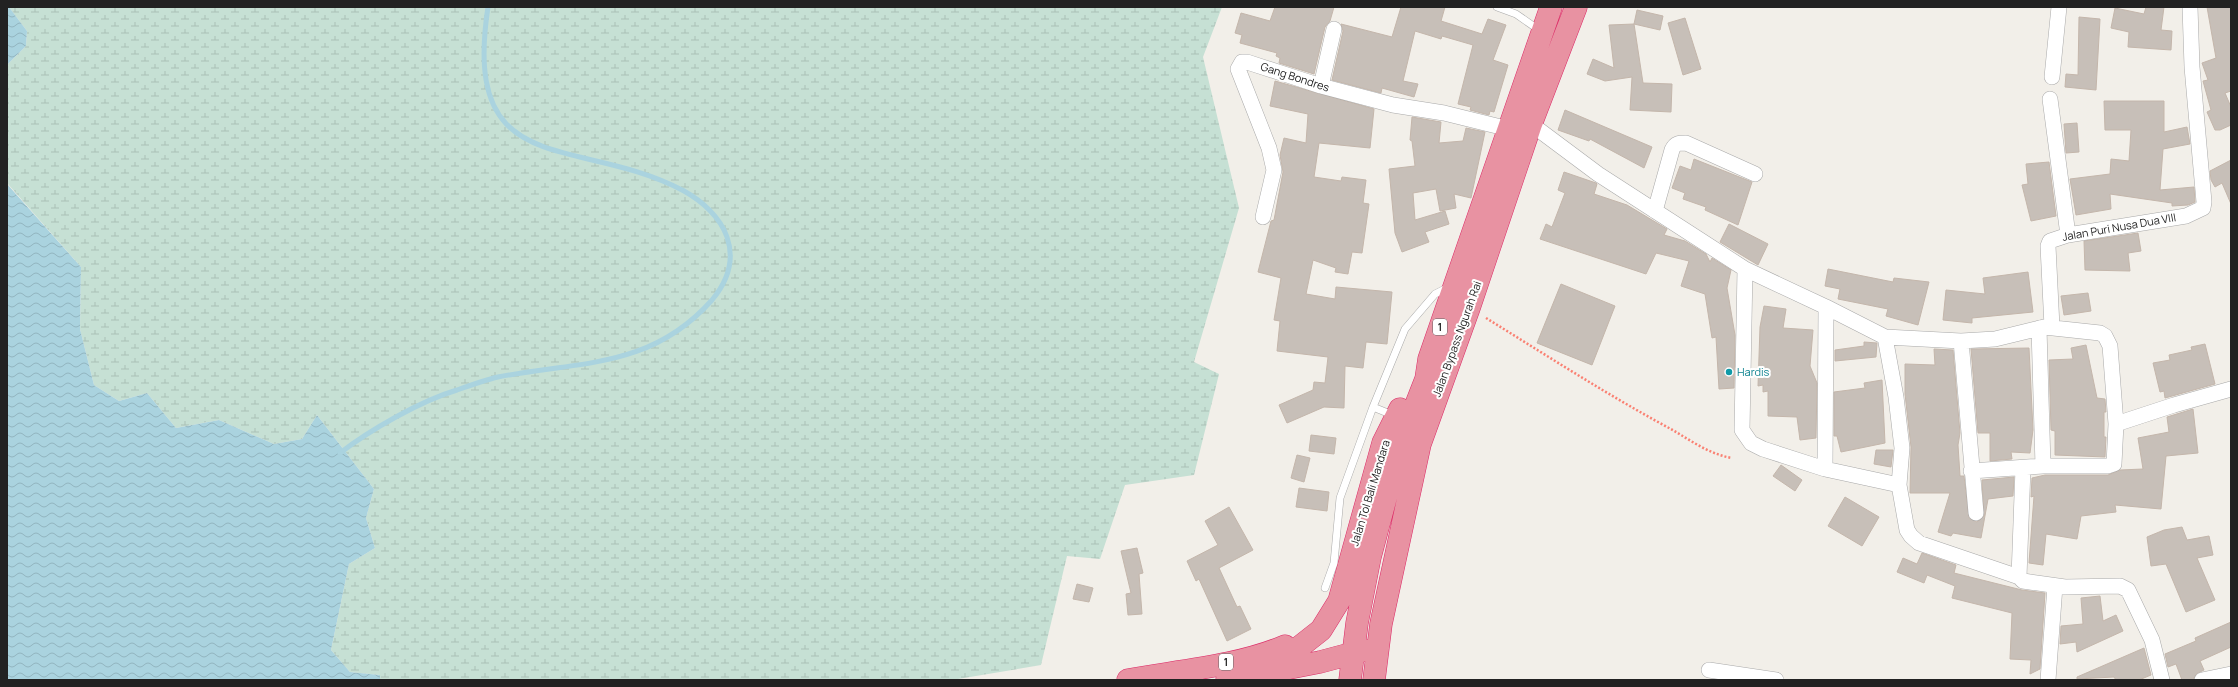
<svg xmlns="http://www.w3.org/2000/svg" width="2238" height="687" viewBox="0 0 2238 687" font-family="Manrope,sans-serif">
<style>
.wetland{fill:url(#wetland-marsh)}
.water{fill:url(#water-waves)}
.lines{fill:none;stroke-linecap:round;stroke-linejoin:round}
.stream{stroke:#aad3df;stroke-width:5}
.building{fill:#c7bfb8;stroke:#c4b6ab}
.lane-casing{stroke:#a9a9a9;stroke-width:8}
.street-casing{stroke:#a9a9a9;stroke-width:16}
.highway-casing{stroke:#dc2a67;stroke-width:23}
.path{stroke:#fa8072;stroke-width:2.5;stroke-dasharray:2 2;stroke-linecap:butt}
.lane{stroke:#fff;stroke-width:7}
.street{stroke:#fff;stroke-width:15}
.highway{stroke:#e892a2;stroke-width:22}
.culture-dot{fill:#0f9aa8;stroke:#fff;stroke-width:1.5}
.labels{text-anchor:middle;stroke-width:4;stroke-linejoin:round;paint-order:stroke}
.shield{fill:#fff;stroke:#646464;stroke-width:1}
.shield-label{font-size:10px;font-weight:bold;fill:#222}
.street-label{font-size:11px;fill:#222;stroke:#fff}
.culture-label{font-size:11px;fill:#0d838f;stroke:#fff;text-anchor:start}
</style>
<defs>
<pattern id="wetland-marsh" width="20" height="14" patternUnits="userSpaceOnUse"><rect width="20" height="14" fill="#c6e0d4"/><path d="M1 5h8M5 5V1M11 12h8M15 12V8" fill="none" stroke="#aac0b6"/></pattern>
<pattern id="water-waves" width="16" height="10" patternUnits="userSpaceOnUse"><rect width="16" height="10" fill="#aad3df"/><path d="M0 5q4-4 8 0t8 0" fill="none" stroke="#92b5bf"/></pattern>
</defs>
<rect width="100%" height="100%" fill="#f2efe9"/>
<!-- wetland -->
<path class="wetland" d="M9 7H1222L1203 57 1239 208 1194 362 1219 374 1194 475 1125 485 1100 559 1067 556 1041 665 952 680H380V675L350 672 331 650 349 564 375 548 366 518 374 489 317 415 302 439 274 444 219 420 176 428 147 393 119 401 94 385 80 329 81 267 7 183V65L26 46 27 31Z"/>
<!-- water -->
<path class="water" d="M7 7H9L27 31 26 46 7 65Z
M7 184 81 267 80 329 94 385 119 401 147 393 176 428 219 420 274 444 302 439 317 415 374 489 366 518 375 548 349 564 331 650 350 672 380 675V680H7Z"/>
<g class="lines">
<!-- stream -->
<path class="stream" d="M340 453C370 430 420 401 457 390 471 385 485 380 498 377 580 361 651 369 712 300 727 282 735 260 727 237 720 217 702 201 684 191 577 134 461 183 488 7"/>
</g>
<!-- building -->
<path class="building" d="M1275 7H1334L1330 21 1325 27 1314 74 1279 63 1280 58 1276 56 1277 53 1240 43 1242 35 1235 33 1241 13 1270 21Z
M1401 7H1445L1441 21 1482 34 1488 19 1506 25 1493 60 1508 65 1494 112 1490 111 1489 115 1470 110 1471 107 1458 104 1473 45 1442 36 1441 39 1415 31 1403 81 1418 84 1414 97 1382 88 1381 93 1332 80 1343 31 1341 24 1392 37Z
M2146 7H2164L2161 30 2172 31 2171 50 2128 47 2129 32 2111 28 2115 8 2144 14Z
M2207 7H2231V91L2225 93 2231 107V125L2220 130H2215L2207 112 2211 110 2203 81 2208 80 2202 63 2216 58Z
M1637 10 1663 16 1660 30 1634 24 1643 83 1672 84 1671 112 1630 110 1632 77 1605 81 1587 74 1593 59 1614 68 1609 25 1634 24Z
M2079 17 2100 19 2096 90 2065 87 2066 74 2078 75Z
M1685 18 1701 69 1683 75 1668 23Z
M1275 81 1374 109 1370 148 1319 143 1314 177 1341 181 1342 177 1366 180 1363 203 1369 204 1362 253 1352 252 1348 274 1335 272 1336 268 1313 260 1306 294 1335 299 1336 287 1392 292 1387 344 1366 342 1363 368 1345 366 1344 408 1324 407 1287 423 1279 405 1313 390 1314 382 1325 383 1328 357 1277 351 1280 321 1274 320 1281 278 1258 272 1271 221 1274 220 1283 172 1280 155 1284 138 1306 143 1308 114 1270 106Z
M2104 101H2164V132L2187 127 2190 144 2163 149 2160 190 2194 187 2195 202 2188 205 2172 206V203L2110 194 2111 209 2076 215 2070 179 2110 174 2111 159 2129 161 2131 130H2105Z
M1565 110 1652 147 1644 168 1590 139 1589 141 1558 130Z
M1412 117 1441 122 1439 143 1463 141 1466 128 1485 132 1471 198 1454 194 1456 208 1440 211 1436 189 1413 193 1415 220 1445 211 1449 224 1425 232 1429 242 1402 252 1395 233 1389 169 1415 166 1412 141 1410 140Z
M2077 123 2079 152 2066 153 2064 124Z
M1694 159 1752 182 1738 225 1705 210 1706 207 1683 199 1685 193 1672 188 1680 166 1691 170Z
M2231 160V204L2222 183 2215 187 2211 180 2210 171Z
M2049 162 2056 216 2031 221 2022 185 2028 184 2026 164Z
M1564 172 1596 183 1597 184 1594 194 1627 205 1667 229 1664 235 1685 241 1706 254 1710 262 1712 258 1731 270 1727 288 1735 335 1734 388 1719 389 1716 337 1712 338 1705 294 1681 286 1689 261 1656 253 1646 274 1540 239 1546 224 1552 227 1565 193 1558 190Z
M1729 224 1768 244 1758 265 1720 242Z
M2138 233 2141 251 2128 253 2130 271 2085 270 2084 241Z
M1828 269 1893 282 1894 278 1929 282 1918 325 1886 316 1888 309 1838 299 1840 289 1825 286Z
M2028 272 2033 312 1972 318V323L1943 320 1946 290 1985 294 1983 278Z
M1561 284 1615 306 1592 365 1537 343Z
M2088 293 2091 311 2064 315 2061 296Z
M1764 306 1786 309 1783 328 1813 330 1810 366 1817 383 1816 438 1800 440 1797 417 1768 416V391L1763 392V385L1758 386 1760 327Z
M1864 342 1877 343 1876 357 1835 361V350L1864 346Z
M2205 344 2215 384 2165 398 2164 391 2160 392 2153 363 2170 360 2169 355 2192 350 2191 347Z
M2086 345 2097 398 2105 399 2106 412H2104V437H2106L2105 457 2055 455V431L2051 430 2049 360 2073 359 2071 348Z
M2029 348 2033 430 2030 453 2011 452 2012 459 1990 461V433H1978L1971 349Z
M1934 349 1953 350 1960 433 1958 445 1960 476H1964L1969 518 1977 522 1984 516 1982 480 2014 477 2013 496 1988 499 1981 538 1953 533 1951 536 1938 532 1950 493H1910L1911 447 1905 394V364L1935 365Z
M1882 380 1885 443 1841 452 1837 436H1834V392L1865 388 1864 383Z
M2193 409 2198 453 2166 456 2161 509 2115 505 2116 512 2081 516 2077 539 2046 534 2043 565 2029 563 2034 496 2031 497 2032 478 2045 475H2108L2120 470 2143 469 2138 438 2169 432 2167 417Z
M1311 435 1336 438 1334 454 1309 451Z
M1876 450H1893L1891 467 1874 464Z
M1297 455 1310 458 1304 482 1291 478Z
M1781 465 1802 480 1795 491 1773 476Z
M1299 488 1329 492 1327 511 1296 507Z
M1845 497 1879 517 1862 546 1828 526Z
M1229 507 1253 550 1219 568 1237 607 1240 606 1251 629 1227 641 1199 579 1196 581 1187 561 1218 545 1205 521Z
M2182 527 2187 540 2209 536 2213 555 2197 558 2215 600 2186 612 2166 564 2151 566 2147 537 2164 530Z
M1137 548 1143 573 1139 574 1142 614 1128 615 1126 594 1131 593 1121 551Z
M1922 553 1956 565 1954 573 2022 590 2045 593 2040 669 2030 674 2031 660 2010 659 2012 613 1952 598 1955 586 1927 575 1924 583 1897 572 1903 558 1917 564Z
M1077 584 1093 588 1089 602 1073 599Z
M2100 596 2103 621 2116 615 2123 631 2077 652 2076 642 2060 644 2061 626 2083 624 2081 598Z
M2231 622V647L2200 661 2204 670 2196 674 2193 680H2182L2176 664 2168 667 2165 654 2196 641 2195 638Z
M2144 648 2151 675 2139 680H2116L2114 677 2077 679V677Z"/>
<g class="lines">
<defs>
<path id="lane" d="M1497 7 1516 14 1539 30
M1373 407 1395 416
M1325 588 1334 563 1340 498 1373 407 1405 329 1435 294 1449 287"/>
<path id="street" d="M2052 77 2059 7
M1321 86 1334 29
M2050 99 2068 235
M1531 124 1598 174 1745 269 1826 307 1885 337 1961 341 1995 339 2044 327 2100 333 2105 336 2110 346 2116 424 2114 464 2108 466H2043L1971 471
M1655 211 1672 150C1675 143 1679 143 1686 143L1755 174
M1263 217 1274 170 1269 148 1238 69 1242 62H1247L1321 86 1393 105 1444 113 1509 129
M1745 269 1742 430 1751 443 1763 449 1825 469 1899 485
M2052 327 2048 246 2050 241 2068 235 2186 216 2203 208 2204 202 2192 67 2190 7
M2039 328 2043 466
M1885 337 1896 397 1902 448 1899 485 1907 530 1911 536 1919 543 2019 577 2023 581 2065 587 2120 586 2128 590 2152 640 2162 680
M1961 341 1976 513
M2116 424 2174 405 2231 389
M1825 469 1826 307
M2019 577 2023 468
M1709 670 1776 680
M2048 680 2055 586
M2202 680 2231 674"/>
<path id="highway" d="M1252 676 1288 656 1321 630 1339 601 1383 443 1400 409
M1128 680C1177 671 1239 666 1285 646
M1227 680 1320 662 1365 650
M1350 680 1357 623 1370 557 1399 448 1426 379 1429 359 1551 7
M1374 680 1381 624 1420 444 1469 308 1531 124 1576 7"/>
</defs>
<!-- lane casing -->
<use href="#lane" class="lane-casing"/>
<!-- street casing -->
<use href="#street" class="street-casing"/>
<!-- highway casing -->
<use href="#highway" class="highway-casing"/>
<!-- path -->
<path class="path" d="M1486 318C1546 355 1606 394 1669 428 1689 439 1708 454 1732 458"/>
<!-- lane -->
<use href="#lane" class="lane"/>
<!-- street -->
<use href="#street" class="street"/>
<!-- highway -->
<use href="#highway" class="highway"/>
</g>
<!-- markers -->
<circle class="culture-dot" cx="1729" cy="372" r="4"/>
<g class="labels">
<!-- shield labels -->
<g class="shield">
<rect x="1433" y="319" width="14" height="16" rx="3"/>
<rect x="1219" y="654" width="14" height="16" rx="3"/>
</g>
<g class="shield-label">
<text x="1440" y="331">1</text>
<text x="1226" y="666">1</text>
</g>
<!-- street labels -->
<g class="street-label">
<text transform="translate(1295 77) rotate(18)" y="4">Gang Bondres</text>
<text transform="translate(2119 227) rotate(-10)" y="4">Jalan Puri Nusa Dua VIII</text>
<text transform="translate(1457 339) rotate(-70)" y="4">Jalan Bypass Ngurah Rai</text>
<text transform="translate(1370 493) rotate(-73)" y="4">Jalan Tol Bali Mandara</text>
</g>
<!-- culture labels -->
<g class="culture-label">
<text x="1737" y="376">Hardis</text>
</g>
</g>
<!-- border -->
<rect width="2238" height="687" fill="none" stroke="#222222" stroke-width="16"/>
</svg>
